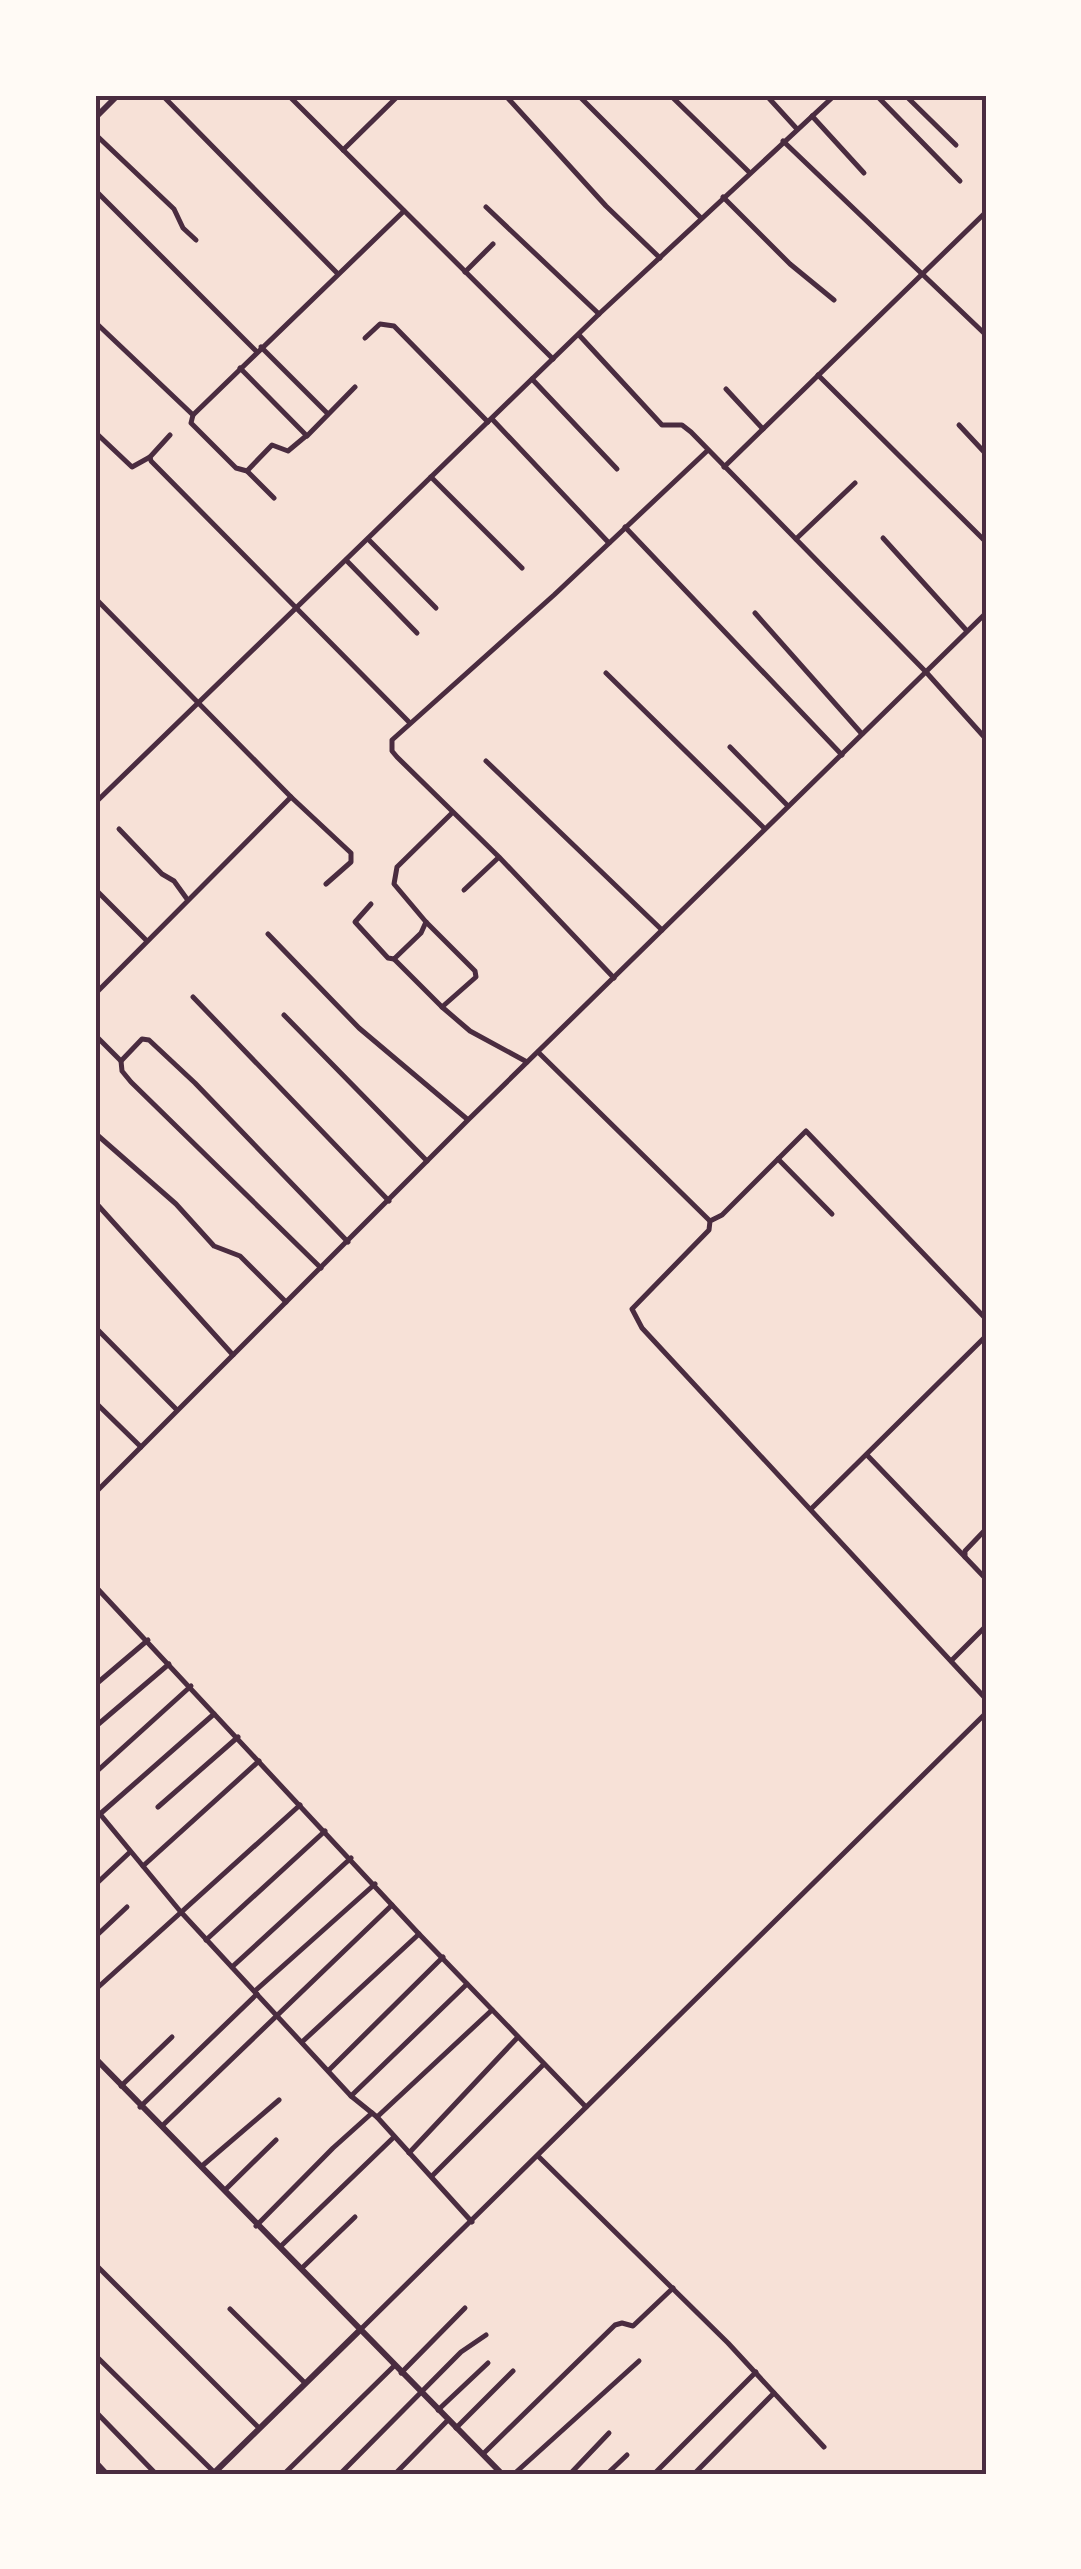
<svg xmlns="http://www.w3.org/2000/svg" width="1081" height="2569" font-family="'Source Sans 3',sans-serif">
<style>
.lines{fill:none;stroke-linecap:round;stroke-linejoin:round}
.minor{stroke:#4a2c40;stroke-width:5}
.tertiary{stroke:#4a2c40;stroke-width:6}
.neatline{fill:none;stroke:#4a2c40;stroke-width:4}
</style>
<rect width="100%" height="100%" fill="#f7e1d7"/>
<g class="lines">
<g class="minor">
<polyline points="162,95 337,273"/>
<polyline points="288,95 553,359"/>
<polyline points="505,95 606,206 660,258"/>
<polyline points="670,95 749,172"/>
<polyline points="766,95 797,129"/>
<polyline points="876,95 960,181"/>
<polyline points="905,95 956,145"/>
<polyline points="581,98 701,218"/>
<polyline points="812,116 864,173"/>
<polyline points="95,134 174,209 183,228 196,240"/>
<polyline points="783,141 986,335"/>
<polyline points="343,150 399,95"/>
<polyline points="95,190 256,351"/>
<polyline points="723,197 790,264 834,300"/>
<polyline points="486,207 599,314"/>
<polyline points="465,272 493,244"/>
<polyline points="95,322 193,415 191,423 236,468 247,471 274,498"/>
<polyline points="579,335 662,425 682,425 691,432 926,672 986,739"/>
<polyline points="365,338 380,324 394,326 488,422"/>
<polyline points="261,347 328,414"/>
<polyline points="240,368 307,436 355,387"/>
<polyline points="818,375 986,542"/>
<polyline points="532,379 617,469"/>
<polyline points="726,389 763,429"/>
<polyline points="193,415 404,211"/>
<polyline points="492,419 609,543"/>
<polyline points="959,425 986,454"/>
<polyline points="95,432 132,467 150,457"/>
<polyline points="170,435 150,457 151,461 410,723"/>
<polyline points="724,467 986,212"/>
<polyline points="247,471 272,445 288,451 306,436"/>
<polyline points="431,477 522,568"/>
<polyline points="625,527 842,755"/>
<polyline points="883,538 967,631"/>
<polyline points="368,539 436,608"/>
<polyline points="796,539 855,483"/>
<polyline points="346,560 417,633"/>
<polyline points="95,598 291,797 351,853 351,862 326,884"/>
<polyline points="755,613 862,734"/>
<polyline points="606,673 764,828"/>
<polyline points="730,747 788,806"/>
<polyline points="486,761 662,930"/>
<polyline points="95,803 599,314 835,95"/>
<polyline points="119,829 162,874 174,881 187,899"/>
<polyline points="95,889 146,940"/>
<polyline points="464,890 498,858"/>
<polyline points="371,904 355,922 388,958 394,959 421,933 426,922"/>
<polyline points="268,934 359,1028 467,1119"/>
<polyline points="394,959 442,1007 476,977 475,971 426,922 394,884 397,867 451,814"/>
<polyline points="614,978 499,857 397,757 392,751 392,740 554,595 707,451"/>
<polyline points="95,994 291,797"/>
<polyline points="193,997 389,1201"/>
<polyline points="442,1007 470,1031 527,1062"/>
<polyline points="284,1015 427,1161"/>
<polyline points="95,1035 121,1061 142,1039 149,1040 195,1083 348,1242"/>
<polyline points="538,1052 710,1221"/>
<polyline points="121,1061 122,1071 131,1082 321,1268"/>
<polyline points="95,1133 176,1204 214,1246 240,1256 286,1302"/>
<polyline points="778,1159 832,1214"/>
<polyline points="95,1202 233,1355"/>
<polyline points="986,1319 806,1131 722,1215 710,1221 709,1230 632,1309 642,1328 986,1699"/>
<polyline points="95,1327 177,1410"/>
<polyline points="95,1402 141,1447"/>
<polyline points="867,1455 965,1557"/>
<polyline points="95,1493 468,1120 986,613"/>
<polyline points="811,1509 986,1336"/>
<polyline points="986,1529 965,1551 965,1557 986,1579"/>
<polyline points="95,1586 419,1934 586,2107"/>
<polyline points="951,1661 986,1626"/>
<polyline points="95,1685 148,1640"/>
<polyline points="95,1727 169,1664"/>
<polyline points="95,1773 191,1686"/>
<polyline points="158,1807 238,1737"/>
<polyline points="95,1808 180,1911 351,2096 377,2117 472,2222"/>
<polyline points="100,1814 214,1714"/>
<polyline points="143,1866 259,1761"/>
<polyline points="95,1885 129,1853"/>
<polyline points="95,1937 127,1907"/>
<polyline points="206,1940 325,1831"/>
<polyline points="232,1967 351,1858"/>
<polyline points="95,1990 300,1805"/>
<polyline points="255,1991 375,1884"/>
<polyline points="302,2042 419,1934"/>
<polyline points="329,2070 443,1957"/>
<polyline points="121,2086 172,2037"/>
<polyline points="351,2096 467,1984"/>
<polyline points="140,2107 257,1994"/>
<polyline points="377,2117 492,2010"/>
<polyline points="162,2126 392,1905"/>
<polyline points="409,2153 518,2037"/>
<polyline points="538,2156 728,2343 824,2447"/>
<polyline points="202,2166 279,2100"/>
<polyline points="432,2176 543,2065"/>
<polyline points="225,2190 276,2140"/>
<polyline points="256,2226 333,2148 372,2113"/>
<polyline points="281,2246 394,2137"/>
<polyline points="95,2264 259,2428"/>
<polyline points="302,2268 355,2217"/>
<polyline points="230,2309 305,2383"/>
<polyline points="361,2329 986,1713"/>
<polyline points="95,2355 214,2472"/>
<polyline points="401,2373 465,2308"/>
<polyline points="438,2410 488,2363"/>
<polyline points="95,2411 156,2474"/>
<polyline points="456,2428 513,2371"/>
<polyline points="483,2454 615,2325 622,2323 633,2326 673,2288"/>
<polyline points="95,2461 107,2474"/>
<polyline points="284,2474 394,2366"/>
<polyline points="340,2474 461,2352 486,2335"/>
<polyline points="395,2474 448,2420"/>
<polyline points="514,2474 639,2361"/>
<polyline points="570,2474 609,2433"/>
<polyline points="607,2474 627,2455"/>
<polyline points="654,2474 756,2372"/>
<polyline points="694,2474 774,2393"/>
</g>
<g class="tertiary">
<polyline points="95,118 118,95"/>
<polyline points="95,2058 502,2474"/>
<polyline points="213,2474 359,2331"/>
</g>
</g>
<rect width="1081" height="2569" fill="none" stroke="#fffaf5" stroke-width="195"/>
<rect x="98" y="98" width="886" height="2374" class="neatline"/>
</svg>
